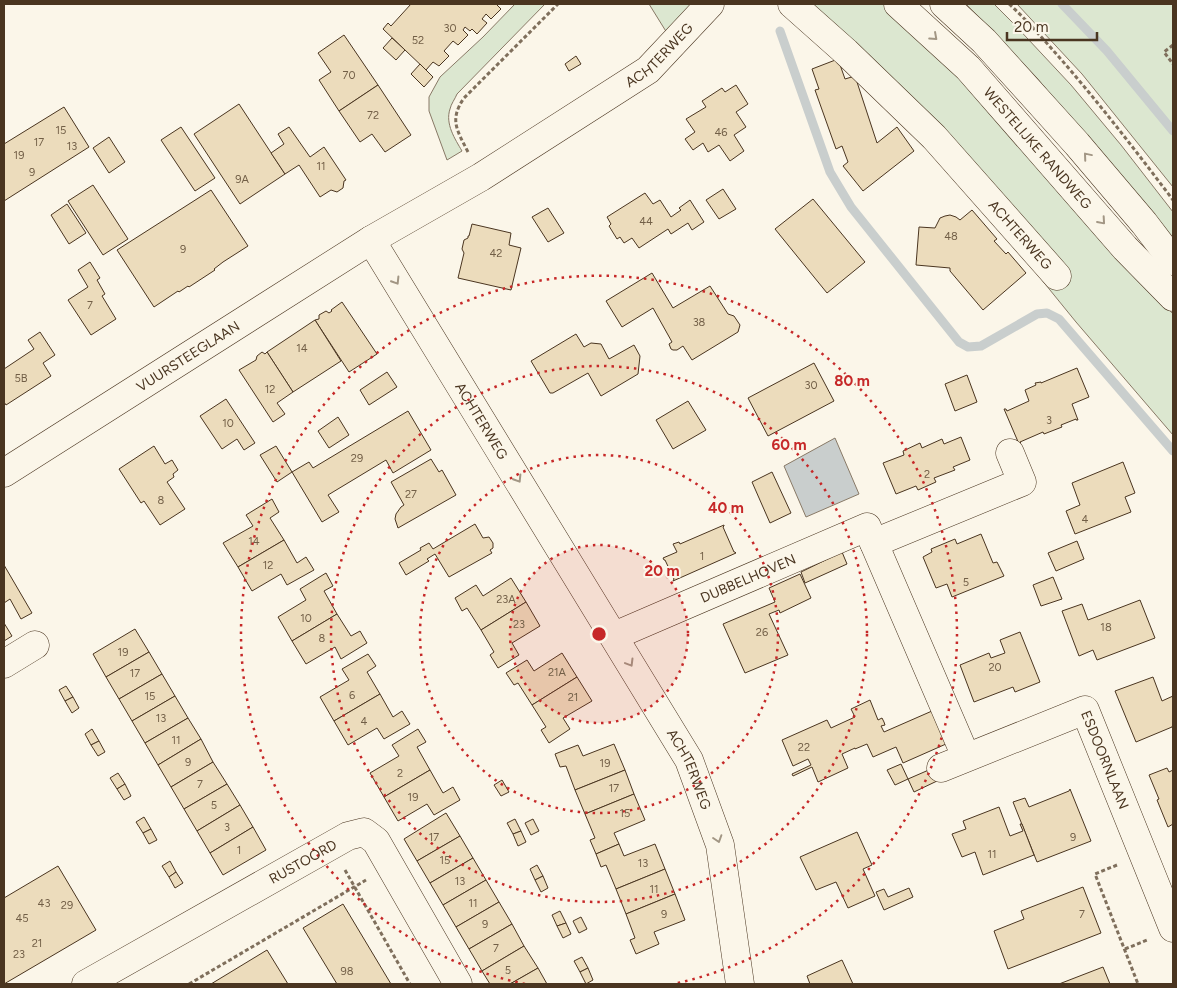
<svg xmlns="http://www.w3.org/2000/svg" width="1177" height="988" font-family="Figtree,sans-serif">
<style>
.green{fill:#dce7d0;stroke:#887966}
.water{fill:#c9cecd;stroke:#887966}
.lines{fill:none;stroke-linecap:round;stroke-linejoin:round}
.stream{stroke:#c9cecd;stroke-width:9}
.building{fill:#ecdcbc;stroke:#4a3520}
.minor-casing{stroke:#4a3520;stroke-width:29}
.major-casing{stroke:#4a3520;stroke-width:29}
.path{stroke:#7f6f5c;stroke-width:3;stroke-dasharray:4 2.5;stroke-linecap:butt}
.minor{stroke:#fbf6e9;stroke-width:28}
.major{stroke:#fbf6e9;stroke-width:28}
.oneway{stroke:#a29684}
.ring{fill:none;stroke:#c62828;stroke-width:2.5;stroke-dasharray:2.5 5}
.labels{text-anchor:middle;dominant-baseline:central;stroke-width:4;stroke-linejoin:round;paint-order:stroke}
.number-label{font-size:11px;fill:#725f47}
.street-label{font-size:14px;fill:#4a3520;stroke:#fbf6e9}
.centre{fill:#c62828;stroke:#fbf6e9;stroke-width:2.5}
.ring-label{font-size:15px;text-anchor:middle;font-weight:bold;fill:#c62828;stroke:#fbf6e9;stroke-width:4;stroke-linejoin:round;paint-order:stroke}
</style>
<rect width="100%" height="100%" fill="#fbf6e9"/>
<g class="green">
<path d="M515 4H545L457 94C455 99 451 104 450 109 445 124 455 139 462 151L447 160 429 111V97L440 77 483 37Z"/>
<polygon points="649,4 693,4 667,33"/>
<polygon points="792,4 890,4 1012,130 1173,314 1173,435 1076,322 1002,231 891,102"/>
<polygon points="966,4 994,4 1013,23 1071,85 1121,145 1173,212 1173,246 1108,164 1037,78"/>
<polygon points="1017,4 1173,4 1173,187 1082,74"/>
</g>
<polygon class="water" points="835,438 859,494 806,517 784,466"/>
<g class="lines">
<g class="stream">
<polyline points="1062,4 1107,51 1173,131"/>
<polyline points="780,31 830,172 851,207 959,342 968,347 981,346 1037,314 1047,313 1059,319 1173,451"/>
</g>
</g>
<g class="building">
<polygon points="411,4 496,4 501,9 491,19 486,14 482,19 487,23 477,34 472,29 470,31 465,27 463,30 468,35 458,45 453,41 444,51 449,56 439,66 433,62 426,70 383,29 388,23 391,26"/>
<polygon points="344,35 378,85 339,111 319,80 331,72 318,53"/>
<polygon points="392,38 405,50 396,60 383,48"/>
<polygon points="576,56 581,64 569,71 565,64"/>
<polygon points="838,59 845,79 855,76 877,143 897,127 914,151 863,191 843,166 848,162 842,146 836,149 815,90 819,89 812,69"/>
<polygon points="420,64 433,77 424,87 411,74"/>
<polygon points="378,85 411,135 385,152 372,134 360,142 339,111"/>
<polygon points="736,85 748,104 736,112 746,127 734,135 744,151 730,161 719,145 708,152 703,143 693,150 685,139 695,132 686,119 706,107 702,101 722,88 725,92"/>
<polygon points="239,104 285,174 240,204 194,134"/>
<polygon points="64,107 89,147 4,201 4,144"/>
<polygon points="181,127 215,178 195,191 161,140"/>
<polygon points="289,127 310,157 324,147 346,180 344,181 343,188 337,192 331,190 320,197 299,165 285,174 271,153 284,144 278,134"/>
<polygon points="109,137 125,162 109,173 93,148"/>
<polygon points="93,185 128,239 103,255 68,201"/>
<polygon points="723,189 736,209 719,219 706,200"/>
<polygon points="211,190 248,246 223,262 214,269 215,270 189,287 188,286 179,292 178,291 154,307 117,250"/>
<polygon points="645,193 653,204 660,200 671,217 681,210 679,208 690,200 704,222 692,230 688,223 671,234 668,229 639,248 632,238 624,243 620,237 617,239 609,226 611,224 607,217"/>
<polygon points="813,199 865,262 827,293 775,229"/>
<polygon points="67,204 86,233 69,244 51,215"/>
<polygon points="548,208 564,233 548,242 532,217"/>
<polygon points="972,210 997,239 994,241 1006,254 1008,252 1026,273 983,310 950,271 950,268 916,265 919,227 935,228 940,218 945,216 950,215 956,217 960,220"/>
<polygon points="472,224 511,233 509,245 521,248 511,290 458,278 464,253 462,249 464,240 468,238 468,236 469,236"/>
<polygon points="90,262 100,278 97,280 105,294 102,296 116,319 91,335 68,300 88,287 78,270"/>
<polygon points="652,273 673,308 710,286 728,314 734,316 740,325 738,332 692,360 683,346 677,350 673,350 671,349 669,344 672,342 653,308 622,327 606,301"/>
<polygon points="342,302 377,354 349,372 315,320 319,319 319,315 326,311 329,313 332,311 331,310"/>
<polygon points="315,320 341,361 293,392 267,352"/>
<polygon points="40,332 55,355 43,363 51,376 6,405 4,402 4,369 34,349 28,340"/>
<polygon points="576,334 584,347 591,343 601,344 609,359 634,345 640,356 638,374 601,396 588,373 553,393 550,393 531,361"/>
<polygon points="262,352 265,354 267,352 293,392 277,403 285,414 273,422 239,370 256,360 257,356"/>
<polygon points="814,363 834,401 768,436 748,398"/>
<polygon points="1077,368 1089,397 1072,404 1078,420 1076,420 1076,419 1061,425 1062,427 1044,434 1043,432 1020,442 1021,443 1019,444 1004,409 1006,409 1007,411 1029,401 1025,390 1036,385 1035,383 1041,382 1041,383"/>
<polygon points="387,372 397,387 369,405 360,390"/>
<polygon points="967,375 977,402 955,411 945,384"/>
<polygon points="226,399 255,443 244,450 237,439 222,449 200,416"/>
<polygon points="688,401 706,430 673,449 656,420"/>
<polygon points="408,411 431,450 393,473 386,460 328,495 339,512 322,522 292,472 309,462 313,468"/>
<polygon points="338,417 349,435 329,448 318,431"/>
<polygon points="961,437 970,460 953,467 955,470 934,478 936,482 918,490 916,486 896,494 883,463 904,455 903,451 920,443 922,448 942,439 944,444"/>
<polygon points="154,446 165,464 172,460 178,470 173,474 174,477 167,482 185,509 160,525 144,501 141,503 119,469"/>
<polygon points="276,446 292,472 277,482 260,455"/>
<polygon points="431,459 439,472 442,470 456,495 398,528 395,519 396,514 401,507 404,505 391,482"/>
<polygon points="1123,462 1135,493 1125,497 1131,512 1075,534 1066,511 1080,505 1072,483"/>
<polygon points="772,472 791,513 770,523 752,482"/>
<polygon points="272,499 279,512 270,518 284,540 238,567 223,543 253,526 246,515"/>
<polygon points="475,524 483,538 489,537 493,543 493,548 490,550 492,553 449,577 435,554 427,559 429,561 406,575 399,563 421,550 420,548 429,543 433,549"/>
<polygon points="724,525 724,526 723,527 734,552 735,552 736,553 673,581 674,579 665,560 664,560 663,558 677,552 673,544 679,542 680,544"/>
<polygon points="981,534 993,563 997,562 1004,576 952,597 947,584 936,588 923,557 932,552 931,549 955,539 957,544"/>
<polygon points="284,540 297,563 306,557 314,570 287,585 281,574 252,591 238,567"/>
<polygon points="1077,541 1084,559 1056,571 1048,553"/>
<polygon points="842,552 847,564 805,583 801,572"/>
<polygon points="4,565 32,613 21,619 10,599 4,603"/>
<polygon points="326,573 333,586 324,591 337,614 292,641 278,617 306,600 300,589"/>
<polygon points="800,574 811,598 780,613 779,610 769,614 788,655 745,673 723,624 775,602 769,588"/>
<polygon points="1053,577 1062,599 1041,606 1033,585"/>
<polygon points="511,578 526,602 481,630 467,608 462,611 455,598 476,585 483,596"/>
<polygon points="1140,600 1155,638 1097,660 1093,650 1079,656 1062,611 1082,604 1088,620"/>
<polygon points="526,602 540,626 512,643 519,655 498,668 490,655 494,652 481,630"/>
<polygon points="337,614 351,636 360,631 367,643 341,659 335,647 306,664 292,641"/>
<polygon points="4,623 12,636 4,641"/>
<polygon points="135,629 149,652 106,677 93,654"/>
<polygon points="1020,632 1040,682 1015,692 1013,687 974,702 960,665 989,653 991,658 1005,653 1000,640"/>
<polygon points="149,652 162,674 119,699 106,677"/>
<polygon points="562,653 577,677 532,705 518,683 514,685 506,673 527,660 534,671"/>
<polygon points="368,654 376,666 367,672 380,694 334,721 320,697 349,680 342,669"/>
<polygon points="162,674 175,696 132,721 119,699"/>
<polygon points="577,677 592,701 563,718 570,729 549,743 541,730 546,727 532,705"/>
<polygon points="1153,677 1162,701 1173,696 1173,725 1172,727 1136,742 1115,691"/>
<polygon points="66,686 73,697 65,701 59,690"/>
<polygon points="380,694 393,717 402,711 410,724 384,739 377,728 348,745 334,721"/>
<polygon points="175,696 188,718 145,743 132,721"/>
<polygon points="73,697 79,708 72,713 65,701"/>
<polygon points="870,700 878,720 882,718 884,722 885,725 881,726 884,732 932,711 946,744 903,763 896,747 873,757 867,744 855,749 855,748 842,754 848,768 818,782 812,767 793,776 792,774 811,765 808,759 793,766 782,740 827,720 831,728 855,717 851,709"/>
<polygon points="188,718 201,739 158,765 145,743"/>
<polygon points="92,729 99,741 91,745 85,734"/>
<polygon points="418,729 426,742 417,747 430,770 384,797 370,773 399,756 392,745"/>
<polygon points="201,739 213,762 171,787 158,765"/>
<polygon points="99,741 105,752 98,756 91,745"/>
<polygon points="614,744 625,770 575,790 566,766 560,767 555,754 578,745 583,756"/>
<polygon points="213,762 227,784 184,809 171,787"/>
<polygon points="901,764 908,779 895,785 887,770"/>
<polygon points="1167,768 1169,772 1173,770 1173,824 1168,827 1157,800 1159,799 1149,775"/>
<polygon points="931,769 937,781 914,792 908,779"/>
<polygon points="430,770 443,793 453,787 460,800 434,815 427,804 398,821 384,797"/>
<polygon points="625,770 634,794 585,814 575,790"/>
<polygon points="118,773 125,784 117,789 110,778"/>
<polygon points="502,780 509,792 501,796 494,785"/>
<polygon points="125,784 131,796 124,800 117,789"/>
<polygon points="227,784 240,805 197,831 184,809"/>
<polygon points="1070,789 1091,841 1037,862 1013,802 1025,798 1029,807 1069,791"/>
<polygon points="634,794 645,820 614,833 619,844 596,854 590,840 595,838 585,814"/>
<polygon points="240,805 253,827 210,853 197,831"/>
<polygon points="999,807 1010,836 1023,831 1020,824 1022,824 1034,855 983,875 975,852 962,857 952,834 966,829 963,821"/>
<polygon points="446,813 460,836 417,861 404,839"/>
<polygon points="144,817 151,829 143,833 136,822"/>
<polygon points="515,819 521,831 513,834 507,823"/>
<polygon points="533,819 539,831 531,835 525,823"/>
<polygon points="253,827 266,850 223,875 210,853"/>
<polygon points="151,829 157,840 149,844 143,833"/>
<polygon points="521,831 526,842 518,846 513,834"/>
<polygon points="857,832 872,865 863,869 875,896 848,908 836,882 816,890 800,857"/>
<polygon points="460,836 473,858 430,883 417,861"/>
<polygon points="619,844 624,856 655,844 665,869 616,889 606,865 601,867 596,854"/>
<polygon points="473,858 486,880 443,905 430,883"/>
<polygon points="170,861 176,872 169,877 162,866"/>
<polygon points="537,865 543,876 535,880 530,869"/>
<polygon points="58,866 96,930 4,984 4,898"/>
<polygon points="665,869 675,894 626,914 616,889"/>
<polygon points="176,872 183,883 175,888 169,877"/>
<polygon points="543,876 548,888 541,892 535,880"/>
<polygon points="486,880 499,902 456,927 443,905"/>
<polygon points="1083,887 1101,933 1008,969 994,931 1024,919 1021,911"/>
<polygon points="909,888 913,897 884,910 876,892 884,889 888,897"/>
<polygon points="675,894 685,920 654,932 659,944 636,954 630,940 635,938 626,914"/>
<polygon points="499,902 512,924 469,949 456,927"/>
<polygon points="343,904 391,984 337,984 303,928"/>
<polygon points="560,911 566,923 557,926 552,915"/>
<polygon points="581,917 587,929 579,933 573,921"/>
<polygon points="566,923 571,934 563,938 557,926"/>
<polygon points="512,924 524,946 482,971 469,949"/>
<polygon points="524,946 538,968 510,984 490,984 482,971"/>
<polygon points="267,950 288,984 211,984"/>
<polygon points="582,957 588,968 580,972 574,961"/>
<polygon points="842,960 853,984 810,984 807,976"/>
<polygon points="1103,967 1110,984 1059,984"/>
<polygon points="538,968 547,984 510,984"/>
<polygon points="588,968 593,980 586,984 580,972"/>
</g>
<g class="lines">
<defs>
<g id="minor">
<path id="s1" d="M792 4 846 52 934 137 1057 276"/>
<path id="s2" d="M371 240 689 760 720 845 740 984"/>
<path id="s3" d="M4 473 371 240 481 177 648 70 710 4"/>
<polyline points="874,543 1022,482 1010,453"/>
<path id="s4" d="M614 636 867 527 966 757"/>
<polyline points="4,664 35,645"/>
<path id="s5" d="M941 768 1085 710 1173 928"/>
<path id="s6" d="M86 984 348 836 364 832 376 841 458 984"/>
</g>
<g id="major">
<path id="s7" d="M898 4 968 68 1125 248 1173 297"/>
<polyline points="944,4 984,41 1077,144 1144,223 1173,261"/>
</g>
</defs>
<use href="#minor" class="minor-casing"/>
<use href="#major" class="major-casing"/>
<g class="path">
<path d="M1009 4C1027 20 1043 39 1059 57 1099 103 1136 151 1173 200"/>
<polyline points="1173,45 1164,52 1173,64"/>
<path d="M468 152C457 130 449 120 464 98L558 4"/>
<polyline points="1117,865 1095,874 1138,984"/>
<polyline points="345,870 410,984"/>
<polyline points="1125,949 1147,940"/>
<polyline points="189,984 366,880"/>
</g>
<use href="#minor" class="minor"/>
<use href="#major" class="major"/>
</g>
<defs><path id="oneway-chevron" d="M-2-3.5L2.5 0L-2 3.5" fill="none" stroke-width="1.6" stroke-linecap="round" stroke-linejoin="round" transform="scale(1.25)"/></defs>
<g class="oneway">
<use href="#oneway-chevron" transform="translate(934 37) rotate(42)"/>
<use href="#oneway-chevron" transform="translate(1087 156) rotate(-130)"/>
<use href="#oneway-chevron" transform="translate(1102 221) rotate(49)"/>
<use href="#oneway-chevron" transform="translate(396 281) rotate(58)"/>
<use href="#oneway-chevron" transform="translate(518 479) rotate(58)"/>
<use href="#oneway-chevron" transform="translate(630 663) rotate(59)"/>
<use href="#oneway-chevron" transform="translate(718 839) rotate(72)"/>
</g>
<circle cx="599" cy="634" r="89" fill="#c62828" fill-opacity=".12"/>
<g class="ring">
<circle cx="599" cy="634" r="89"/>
<circle cx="599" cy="634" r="179"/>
<circle cx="599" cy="634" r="268"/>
<path d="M525 984A358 358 0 1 1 673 984"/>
</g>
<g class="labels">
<g class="number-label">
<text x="450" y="28">30</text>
<text x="418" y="40">52</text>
<text x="349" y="75">70</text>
<text x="373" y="115">72</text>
<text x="61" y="130">15</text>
<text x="721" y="132">46</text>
<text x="39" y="142">17</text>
<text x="72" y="146">13</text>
<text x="19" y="155">19</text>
<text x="321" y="166">11</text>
<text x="32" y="172">9</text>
<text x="242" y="179">9A</text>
<text x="646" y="221">44</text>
<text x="951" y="236">48</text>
<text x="183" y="249">9</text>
<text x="496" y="253">42</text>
<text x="90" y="305">7</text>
<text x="699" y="322">38</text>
<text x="302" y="348">14</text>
<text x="21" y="378">5B</text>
<text x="811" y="385">30</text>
<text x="270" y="389">12</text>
<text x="1049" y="420">3</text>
<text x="228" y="423">10</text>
<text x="357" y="458">29</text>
<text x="927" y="474">2</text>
<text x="411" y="494">27</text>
<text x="161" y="500">8</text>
<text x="1085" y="519">4</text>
<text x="254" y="541">14</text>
<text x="702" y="556">1</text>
<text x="268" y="565">12</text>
<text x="966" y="582">5</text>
<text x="506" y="599">23A</text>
<text x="306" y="618">10</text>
<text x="519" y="624">23</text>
<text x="1106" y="627">18</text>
<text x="762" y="632">26</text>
<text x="322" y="638">8</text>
<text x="123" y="652">19</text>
<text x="995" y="667">20</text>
<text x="557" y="672">21A</text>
<text x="135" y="673">17</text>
<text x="352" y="695">6</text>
<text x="150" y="696">15</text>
<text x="573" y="697">21</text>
<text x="161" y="718">13</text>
<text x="364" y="721">4</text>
<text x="176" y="740">11</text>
<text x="804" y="747">22</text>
<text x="188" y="762">9</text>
<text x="605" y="763">19</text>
<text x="400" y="773">2</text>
<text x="200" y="784">7</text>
<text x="614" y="788">17</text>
<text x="413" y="797">19</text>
<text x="214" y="805">5</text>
<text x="625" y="813">15</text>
<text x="227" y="827">3</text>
<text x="434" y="837">17</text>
<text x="1073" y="837">9</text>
<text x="239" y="850">1</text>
<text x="992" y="854">11</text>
<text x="445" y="860">15</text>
<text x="643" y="863">13</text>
<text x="460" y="881">13</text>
<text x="654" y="889">11</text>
<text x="44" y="903">43</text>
<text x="473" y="903">11</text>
<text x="67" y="905">29</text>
<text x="664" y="914">9</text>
<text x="1082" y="914">7</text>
<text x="22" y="918">45</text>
<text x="485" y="924">9</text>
<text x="37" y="943">21</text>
<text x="496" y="948">7</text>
<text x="19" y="954">23</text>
<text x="508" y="970">5</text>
<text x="347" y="971">98</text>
</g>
<g class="street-label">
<text stroke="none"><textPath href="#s3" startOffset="778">ACHTERWEG</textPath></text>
<text stroke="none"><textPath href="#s7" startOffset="201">WESTELIJKE RANDWEG</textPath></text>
<text stroke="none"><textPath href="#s1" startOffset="325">ACHTERWEG</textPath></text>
<text stroke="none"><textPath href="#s3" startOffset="218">VUURSTEEGLAAN</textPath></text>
<text stroke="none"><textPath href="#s2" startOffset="212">ACHTERWEG</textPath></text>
<text stroke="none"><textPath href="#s4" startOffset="146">DUBBELHOVEN</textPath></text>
<text stroke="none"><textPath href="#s5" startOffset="209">ESDOORNLAAN</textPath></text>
<text stroke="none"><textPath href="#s2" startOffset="618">ACHTERWEG</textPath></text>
<text stroke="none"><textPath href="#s6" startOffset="249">RUSTOORD</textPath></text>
</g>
</g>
<circle cx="599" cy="634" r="8" class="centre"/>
<g class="ring-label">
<text x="852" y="386">80 m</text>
<text x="789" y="450">60 m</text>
<text x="726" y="513">40 m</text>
<text x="662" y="576">20 m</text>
</g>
<rect width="1177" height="988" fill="none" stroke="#4a3520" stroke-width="10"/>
<path d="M1007 32v8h90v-8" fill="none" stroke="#4a3520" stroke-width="2.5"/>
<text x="1014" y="32" font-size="15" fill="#4a3520" stroke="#fbf6e9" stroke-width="4" paint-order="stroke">20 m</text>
</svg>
